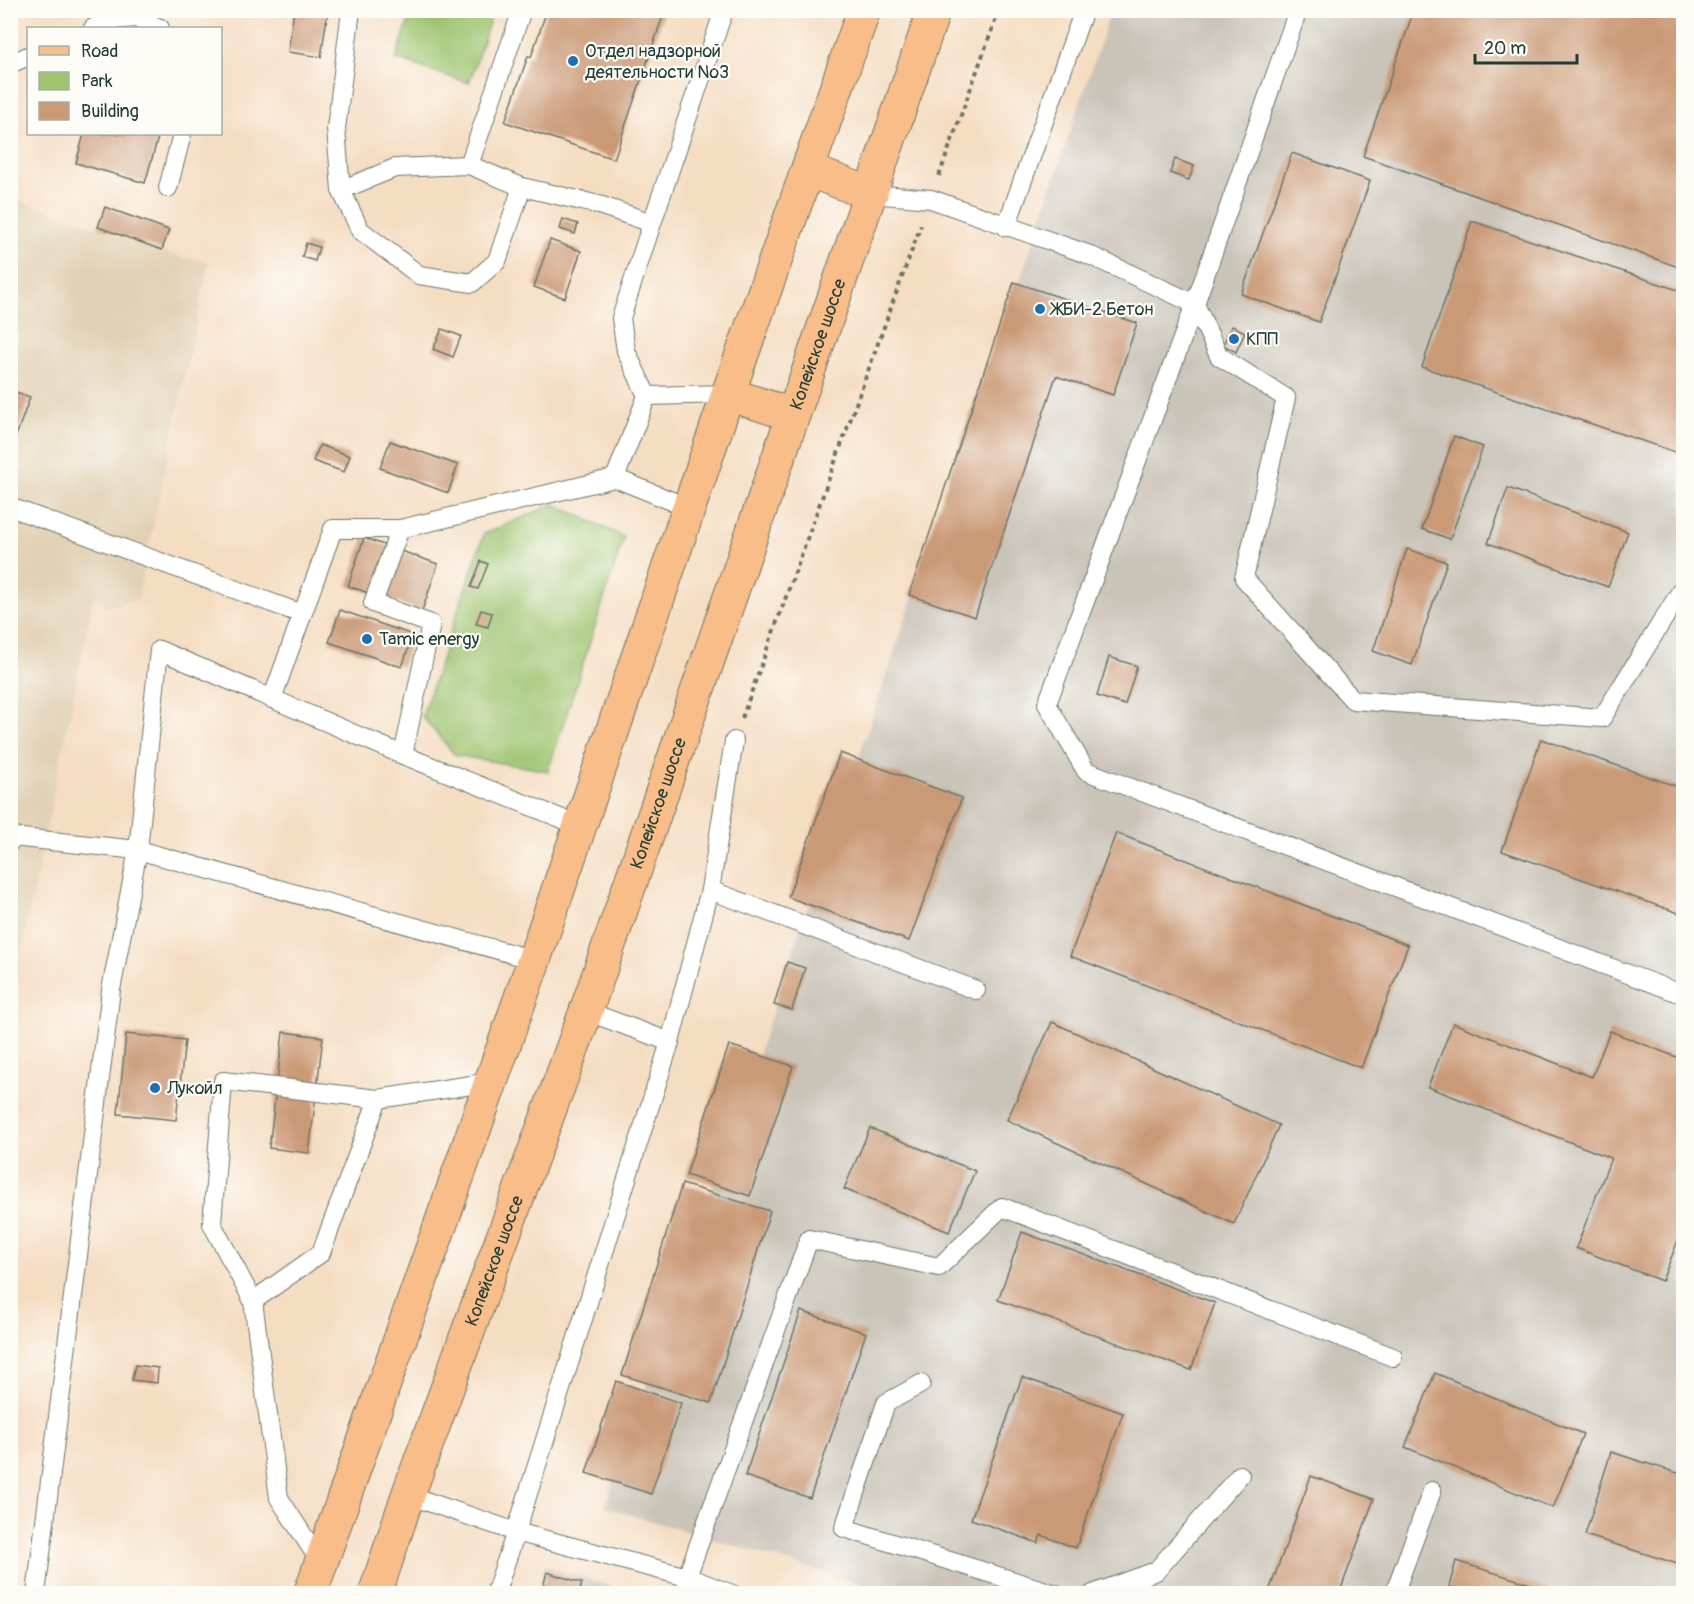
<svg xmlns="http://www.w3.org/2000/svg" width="1694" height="1604" font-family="Pangolin,sans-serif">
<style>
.built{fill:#e2d2b5}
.industrial{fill:#cac3b8}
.green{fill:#9ec46f;stroke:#5e8052;stroke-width:1.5}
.building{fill:#ca9976}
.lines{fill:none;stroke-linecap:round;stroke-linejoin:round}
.service-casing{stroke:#6a7566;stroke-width:20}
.primary-casing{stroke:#6a7566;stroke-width:35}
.path{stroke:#6a7566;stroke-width:4;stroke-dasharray:4.5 4.5;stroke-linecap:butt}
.service{stroke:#fff;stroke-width:18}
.primary{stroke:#f8bd89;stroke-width:33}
.poi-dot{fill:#1f6fb2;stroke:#fdfcf7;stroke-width:2}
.labels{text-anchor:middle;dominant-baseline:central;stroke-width:4.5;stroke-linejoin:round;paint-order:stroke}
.poi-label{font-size:18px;fill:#1f3d34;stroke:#fdfcf7;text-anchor:start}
.street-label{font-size:18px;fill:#1f3d34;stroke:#fdfcf7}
</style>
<rect width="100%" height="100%" fill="#fdfcf7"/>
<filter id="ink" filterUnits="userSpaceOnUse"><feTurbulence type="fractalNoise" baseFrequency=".0167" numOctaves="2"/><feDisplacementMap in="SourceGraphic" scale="12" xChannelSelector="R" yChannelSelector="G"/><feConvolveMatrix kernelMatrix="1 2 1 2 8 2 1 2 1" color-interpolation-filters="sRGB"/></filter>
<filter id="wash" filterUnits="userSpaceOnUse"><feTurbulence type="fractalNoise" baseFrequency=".008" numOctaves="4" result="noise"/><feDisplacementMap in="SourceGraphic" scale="24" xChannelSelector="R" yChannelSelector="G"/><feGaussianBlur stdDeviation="1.35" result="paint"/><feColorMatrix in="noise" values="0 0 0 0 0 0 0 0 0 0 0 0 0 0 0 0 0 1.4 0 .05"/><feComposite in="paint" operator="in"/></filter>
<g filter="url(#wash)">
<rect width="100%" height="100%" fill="#f5ddc2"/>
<polygon class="built" points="11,197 182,258 209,261 138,599 108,606 94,595 11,1002"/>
<g class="industrial">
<polygon points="1111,11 1683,11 1683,1593 892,1593 605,1507"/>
<polygon points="545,1566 632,1593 536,1594"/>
</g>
<g class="green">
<polygon points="412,11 493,11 469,83 396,59"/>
<polygon points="554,504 624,537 548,771 455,755 422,716 484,534"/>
</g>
<g id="blocks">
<g class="building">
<polygon points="294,10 328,10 321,57 288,52"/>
<polygon points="547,10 665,10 614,159 505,122 528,56 531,57"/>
<polygon points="1414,10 1684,10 1684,269 1363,156"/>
<polygon points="84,134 159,134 145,183 76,163"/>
<polygon points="1292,153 1370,181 1319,322 1241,294"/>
<polygon points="1175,159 1194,166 1189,180 1170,173"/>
<polygon points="105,207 169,230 162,250 98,227"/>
<polygon points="563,219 578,224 575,234 560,229"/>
<polygon points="1472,221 1684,292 1684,455 1422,367"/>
<polygon points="550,240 581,251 565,298 534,287"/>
<polygon points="306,243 319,247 315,261 302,257"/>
<polygon points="1014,282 1137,323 1113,395 1056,376 975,617 909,595"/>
<polygon points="1232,326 1245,332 1236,352 1223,345"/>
<polygon points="442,329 461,336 453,357 433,349"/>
<polygon points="10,390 30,397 11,450 10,450"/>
<polygon points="1454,436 1483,447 1450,539 1422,529"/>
<polygon points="390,441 458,465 448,493 380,468"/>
<polygon points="320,445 350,456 344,472 313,461"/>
<polygon points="1508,488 1628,532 1608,587 1488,543"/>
<polygon points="364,538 438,564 422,611 348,586"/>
<polygon points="1407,549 1447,562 1412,665 1373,651"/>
<polygon points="481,561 488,564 478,589 471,587"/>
<polygon points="340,610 413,635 402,667 329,642"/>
<polygon points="481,610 492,613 488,627 476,624"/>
<polygon points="1109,657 1137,666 1125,705 1097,696"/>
<polygon points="1541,739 1684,789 1684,915 1502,851"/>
<polygon points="840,753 962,798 909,941 788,897"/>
<polygon points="1116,833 1408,945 1361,1068 1070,956"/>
<polygon points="787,962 805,968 792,1010 774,1005"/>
<polygon points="1052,1022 1279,1125 1234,1224 1007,1120"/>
<polygon points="1453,1023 1592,1077 1610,1031 1684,1060 1684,1225 1662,1281 1576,1248 1611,1158 1428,1087"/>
<polygon points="283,1032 323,1037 309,1153 269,1148"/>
<polygon points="126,1034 185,1040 176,1120 118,1114"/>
<polygon points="729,1045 793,1066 750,1196 686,1175"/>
<polygon points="870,1128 975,1171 949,1232 844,1189"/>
<polygon points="682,1184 770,1211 711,1403 622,1375"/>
<polygon points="1022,1232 1215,1303 1191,1370 998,1300"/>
<polygon points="801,1311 866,1333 810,1498 745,1476"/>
<polygon points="135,1365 158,1368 157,1383 132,1380"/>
<polygon points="1435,1373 1583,1434 1553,1508 1405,1447"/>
<polygon points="1022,1377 1123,1413 1076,1548 1041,1535 1038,1543 971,1519"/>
<polygon points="616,1381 681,1403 651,1494 586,1473"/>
<polygon points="1611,1452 1684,1475 1684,1566 1585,1535"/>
<polygon points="1311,1476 1374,1499 1339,1594 1268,1594"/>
<polygon points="1456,1561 1560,1593 1559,1594 1447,1594"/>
<polygon points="547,1572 582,1583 579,1594 541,1594"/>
</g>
</g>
</g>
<g filter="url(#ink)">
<use href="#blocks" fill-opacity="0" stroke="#6a7566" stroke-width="1.5"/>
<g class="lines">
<defs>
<g id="service">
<polyline points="351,10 336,129 341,190 360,230 419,275 472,283 497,261 522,187"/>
<polyline points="1298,10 1195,304 1047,704 1086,771 1684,995"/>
<polyline points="93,28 113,20 137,18 160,28"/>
<polyline points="10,64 28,56"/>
<polyline points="469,165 522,10"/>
<polyline points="168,188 182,134"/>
<polyline points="341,190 395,168 469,165 522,187 599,205 652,223 621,318 626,351 647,396 728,394"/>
<polyline points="871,194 931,199 1087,254 1195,304 1219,356 1286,398 1244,578 1353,700 1602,718 1684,586"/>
<polyline points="652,223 724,10"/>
<polyline points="1006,227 1084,10"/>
<polyline points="615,478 647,396"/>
<polyline points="10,507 302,614"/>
<polyline points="272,699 333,529 400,529"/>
<polyline points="580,826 403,755 431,624 373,603 400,529 615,478 689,508"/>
<polyline points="10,842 12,837 138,850 534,960"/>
<polyline points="710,890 976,990"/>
<polyline points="586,1011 670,1042"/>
<polyline points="253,1301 321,1253 378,1099"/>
<polyline points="921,1384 886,1403 844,1528 1056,1594"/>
<polyline points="408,1495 516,1532 687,1577 732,1594"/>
<polyline points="321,1563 279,1498 253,1301 212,1224 223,1081 378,1099 491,1082"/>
<polyline points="687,1577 809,1239 939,1267 1002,1207 1393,1357"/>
<polyline points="36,1594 111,990 138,850 159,650 403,755"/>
<polyline points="495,1594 516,1532 670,1042 710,890 734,741"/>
<polyline points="1093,1594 1156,1571 1240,1475"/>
<polyline points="1394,1594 1432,1491"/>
</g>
<g id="primary">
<polyline points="808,170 871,194"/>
<polyline points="728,394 793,415"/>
<polyline points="310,1594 534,960 728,394 864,10"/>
<path id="s1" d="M375 1594 408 1495 586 1011 934 10"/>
</g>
</defs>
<use href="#service" class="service-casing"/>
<use href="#primary" class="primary-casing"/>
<g class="path">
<polyline points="939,176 999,10"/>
<polyline points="742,718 921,225"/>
</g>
<use href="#service" class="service"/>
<use href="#primary" class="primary"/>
</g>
</g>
<g class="poi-dot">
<circle cx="573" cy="61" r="6"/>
<circle cx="1040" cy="309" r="6"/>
<circle cx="1234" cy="339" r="6"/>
<circle cx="367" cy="639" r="6"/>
<circle cx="155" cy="1088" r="6"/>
</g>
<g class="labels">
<g class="poi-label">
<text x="585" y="51">Отдел надзорной<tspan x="585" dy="21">деятельности №3</tspan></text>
<text x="1052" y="309">ЖБИ-2 Бетон</text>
<text x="1246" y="339">КПП</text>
<text x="379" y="639">Tamic energy</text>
<text x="167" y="1088">Лукойл</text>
</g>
<g class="street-label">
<text stroke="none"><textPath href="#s1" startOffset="1326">Копейское шоссе</textPath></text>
<text stroke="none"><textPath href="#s1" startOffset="840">Копейское шоссе</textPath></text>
<text stroke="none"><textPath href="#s1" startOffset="354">Копейское шоссе</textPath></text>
</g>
</g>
<rect width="1694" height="1604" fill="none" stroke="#fdfcf7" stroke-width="36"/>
<rect x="27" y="27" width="195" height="108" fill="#fdfcf7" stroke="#a4b0a9" stroke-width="1.5"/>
<rect x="39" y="46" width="30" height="9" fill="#f8bd89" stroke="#a4b0a9" stroke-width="1.5"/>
<text x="81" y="57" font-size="18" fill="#1f3d34">Road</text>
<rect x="39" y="72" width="30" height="18" fill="#9ec46f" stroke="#a4b0a9" stroke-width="1.5"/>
<text x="81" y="87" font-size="18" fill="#1f3d34">Park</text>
<rect x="39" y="102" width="30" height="18" fill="#ca9976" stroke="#a4b0a9" stroke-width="1.5"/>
<text x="81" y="117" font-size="18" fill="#1f3d34">Building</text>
<path d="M1475 54v9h102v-9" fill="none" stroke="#1f3d34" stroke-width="3"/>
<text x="1484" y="54" font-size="18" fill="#1f3d34" stroke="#fdfcf7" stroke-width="4.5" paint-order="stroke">20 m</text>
</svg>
